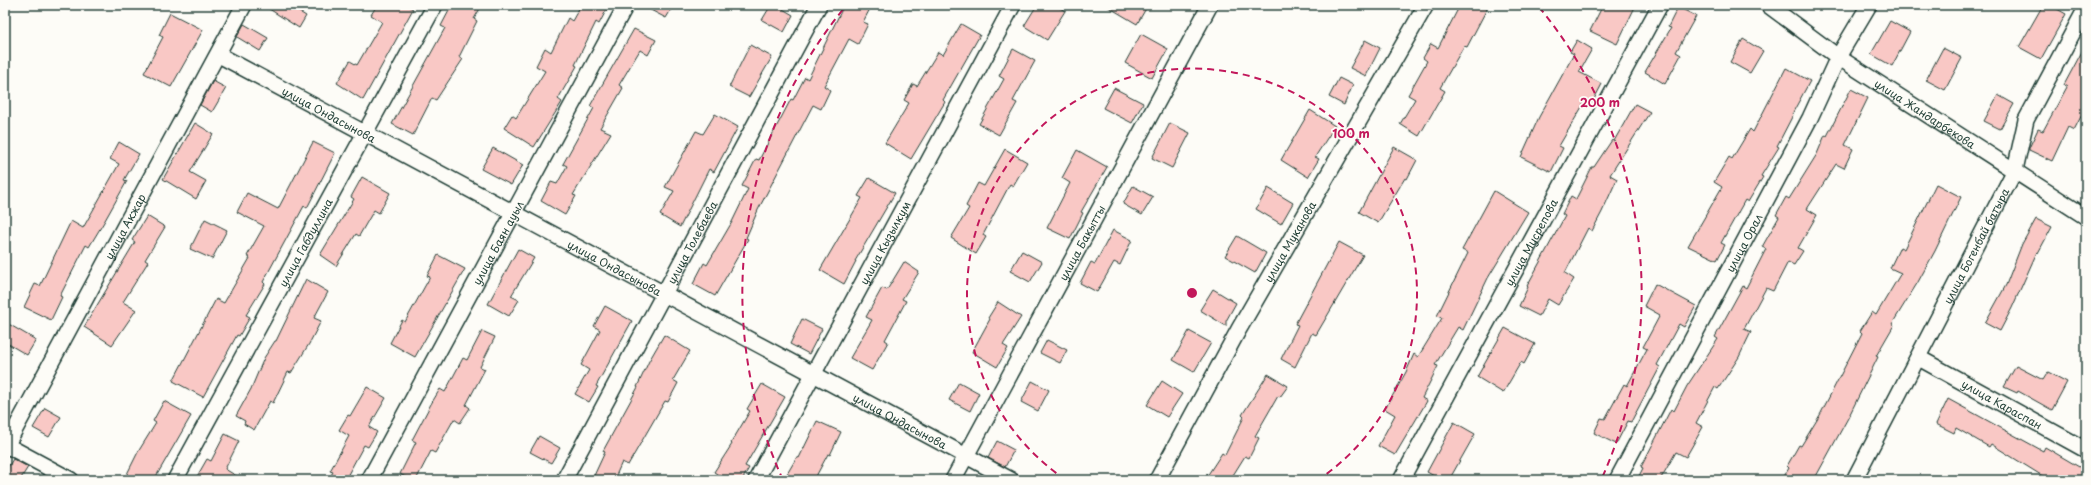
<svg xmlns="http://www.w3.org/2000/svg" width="2091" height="485" font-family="'Playpen Sans',sans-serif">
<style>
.building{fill:#f9c8c5;stroke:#1f3d34}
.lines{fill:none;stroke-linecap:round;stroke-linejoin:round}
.minor-casing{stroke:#1f3d34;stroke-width:18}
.minor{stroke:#fdfcf7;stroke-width:15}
.ring{fill:none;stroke:#c2185b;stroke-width:2;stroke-dasharray:7 5}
.labels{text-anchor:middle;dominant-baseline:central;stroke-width:3.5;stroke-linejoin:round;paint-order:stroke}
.street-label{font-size:11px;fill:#1f3d34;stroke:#fdfcf7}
.centre{fill:#c2185b;stroke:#fdfcf7;stroke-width:2}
.ring-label{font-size:12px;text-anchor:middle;font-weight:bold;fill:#c2185b;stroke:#fdfcf7;stroke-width:3.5;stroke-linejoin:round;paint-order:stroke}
</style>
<rect width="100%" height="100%" fill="#fdfcf7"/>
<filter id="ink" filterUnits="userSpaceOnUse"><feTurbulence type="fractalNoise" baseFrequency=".025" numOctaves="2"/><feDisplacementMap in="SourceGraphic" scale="8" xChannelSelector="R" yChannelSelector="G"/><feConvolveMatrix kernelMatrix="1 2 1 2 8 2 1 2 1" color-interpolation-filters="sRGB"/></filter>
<g filter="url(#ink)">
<g class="building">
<polygon points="263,5 288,5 306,16 299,28"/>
<polygon points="377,5 406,5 413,9 363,100 337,83 350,61 357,65 382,22 371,15"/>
<polygon points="452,5 482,5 474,19 477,21 459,57 463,59 436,100 432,98 413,135 392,124 445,28 441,26"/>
<polygon points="581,5 609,5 599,24 596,22 575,65 577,66 558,99 562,102 534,147 504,128 512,115 516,118 545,71 536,66 545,48 551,52 568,18 572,21"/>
<polygon points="641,5 674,5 666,18"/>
<polygon points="771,5 776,5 793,15 784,32 762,20"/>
<polygon points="844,5 872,5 863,22 868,24 858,44 849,39 824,86 830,90 821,109 813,105 758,210 746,238 748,239 715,296 693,284 704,263 707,265 732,222 748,189 742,186 756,159 759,160 791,99 793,100 805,77 808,79"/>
<polygon points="1037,5 1055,5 1065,11 1047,40 1024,26"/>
<polygon points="1105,5 1148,5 1137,24"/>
<polygon points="1460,5 1489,5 1467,47 1464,46 1440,88 1445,91 1419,136 1400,124 1415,99 1408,95 1427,61 1423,58 1431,44 1438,48"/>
<polygon points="1603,5 1636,5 1617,44 1590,31"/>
<polygon points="2043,5 2050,5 2066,14 2041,59 2019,47"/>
<polygon points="1678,7 1696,16 1676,52 1681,55 1665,84 1645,72 1671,28 1668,27"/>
<polygon points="170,13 203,30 171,87 144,73 163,37 159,35"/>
<polygon points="1890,21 1910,32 1892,66 1871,54"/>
<polygon points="244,24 268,38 260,51 237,37"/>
<polygon points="961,24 980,35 943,100 945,102 911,159 885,143 909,103 904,100 913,84 917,86 938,52 943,55"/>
<polygon points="634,29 656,40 648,55 640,50 619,85 623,88 600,128 611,133 573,195 576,196 565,215 541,201 551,182 557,184 567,166 563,164 594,108 590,106"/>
<polygon points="1141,34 1168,49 1152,78 1125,63"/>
<polygon points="1743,39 1763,51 1750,73 1730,62"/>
<polygon points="1365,40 1380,48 1366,76 1350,68"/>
<polygon points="1577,40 1592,49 1579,72 1602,84 1592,103 1586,100 1559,146 1563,148 1551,172 1521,157 1539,117 1574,54 1570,52"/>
<polygon points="2086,44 2086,107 2074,130 2068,127 2052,161 2029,150 2029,148 2038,129 2043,131 2067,87 2064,85"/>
<polygon points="750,45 772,57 749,97 729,87"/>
<polygon points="1943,48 1962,58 1945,90 1926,80"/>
<polygon points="1013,49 1035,61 1013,101 1017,103 999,135 979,124 1004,79 999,76"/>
<polygon points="1786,68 1810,81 1792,114 1793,115 1777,146 1779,147 1761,176 1763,177 1748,202 1745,200 1721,243 1725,245 1717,260 1688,246 1722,187 1714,182 1729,157 1732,159 1750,129 1753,132"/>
<polygon points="1339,78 1353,85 1344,105 1329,97"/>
<polygon points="213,81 226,88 212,112 200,105"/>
<polygon points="1114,88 1143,103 1132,123 1103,108"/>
<polygon points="1851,89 1868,98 1845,145 1853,149 1844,168 1836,164 1807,209 1817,215 1798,248 1803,251 1794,265 1788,262 1773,291 1766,288 1744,329 1751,332 1739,357 1718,389 1715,387 1696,423 1703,427 1686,457 1676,452 1660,480 1637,480 1643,468 1641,467 1671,409 1674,411 1687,386 1718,339 1715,337 1743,286 1746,288 1766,249 1762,247 1779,217 1776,215 1786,197 1789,199 1817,154 1825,135 1827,136"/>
<polygon points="1998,95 2014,104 2000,129 1984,121"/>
<polygon points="1635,104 1650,112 1610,175 1617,179 1602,212 1592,231 1588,228 1565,273 1574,279 1558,305 1548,299 1539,316 1519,306 1528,287 1527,286 1565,216 1562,214 1571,196 1576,199 1592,167 1594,167 1612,140 1614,141"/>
<polygon points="1310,110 1335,126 1315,157 1319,159 1308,177 1281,160"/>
<polygon points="715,114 738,127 714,172 709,169 680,227 660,215 674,191 665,187 696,131 703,134"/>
<polygon points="195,123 213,134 190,172 206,181 196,199 163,179"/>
<polygon points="1170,123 1190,133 1172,168 1152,158"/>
<polygon points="119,142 139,154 124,180 127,181 104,222 89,247 86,245 60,296 62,297 51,320 24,307 35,284 40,286 71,221 83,228 119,164 110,159"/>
<polygon points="313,142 335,153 307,208 304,206 263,282 265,284 246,315 250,317 239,336 237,335 203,397 173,381 216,299 224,303 250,258 247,256 264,226 237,212 247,193 278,209"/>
<polygon points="1394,147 1417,160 1407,179 1405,178 1378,223 1359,212"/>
<polygon points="493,148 523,165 511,185 481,169"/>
<polygon points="1005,149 1027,162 1013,186 1010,184 983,235 986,237 976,254 951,238 969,208 966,206 978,183 984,186"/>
<polygon points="1077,150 1107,167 1081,212 1083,213 1070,239 1047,228 1070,183 1062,178"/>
<polygon points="362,177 390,193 379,213 374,210 359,236 356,234 336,266 320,255 354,199 351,197"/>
<polygon points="869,178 895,193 855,261 856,261 844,284 820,270 862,198 858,196"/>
<polygon points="1936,184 1961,197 1935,251 1918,282 1892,324 1894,325 1876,356 1878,357 1848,418 1814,480 1782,480 1789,468 1787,466 1799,445 1801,446 1820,415 1862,333 1860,331 1872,312 1876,315 1901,273 1890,268 1900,247 1904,249"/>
<polygon points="1133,186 1153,197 1142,215 1123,204"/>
<polygon points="1268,188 1293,203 1281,224 1256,209"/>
<polygon points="1494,191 1528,212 1488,278 1463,330 1458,327 1435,365 1438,366 1422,398 1427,401 1395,455 1378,446 1395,415 1385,409 1406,372 1414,354 1418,357 1442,318 1437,316 1468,253 1462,250"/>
<polygon points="147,216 165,227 145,260 148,262 123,302 136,310 112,345 84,327 135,242 132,240"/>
<polygon points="205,219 227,230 212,259 190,249"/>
<polygon points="2036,219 2052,227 2038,253 2037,252 2012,308 2000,331 1985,323 2006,285 2022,244"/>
<polygon points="1113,230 1132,240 1120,265 1114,262 1097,292 1080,283 1091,262 1095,264"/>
<polygon points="1237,236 1266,253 1255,273 1225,256"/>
<polygon points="1339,242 1363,255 1316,335 1312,333 1295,367 1281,359 1298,325 1295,324"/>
<polygon points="518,249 534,258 511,296 519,300 509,316 488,304"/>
<polygon points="1022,251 1042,262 1030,282 1010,271"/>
<polygon points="438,255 465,269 415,357 390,343 402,320 405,322 430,277 427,276"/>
<polygon points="904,262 919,272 902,299 906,301 885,340 888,342 872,370 850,358 872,320 866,317 882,288 887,290"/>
<polygon points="306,279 328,292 314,318 321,321 309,344 291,373 288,372 273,403 270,401 254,430 244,424 245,421 236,416 251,389 264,358 275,341 276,341"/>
<polygon points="1655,284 1696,306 1684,327 1679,324 1657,365 1660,367 1631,422 1628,421 1616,444 1594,433 1601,418 1605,419 1624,384 1627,386 1647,349 1643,347 1660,315 1644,306"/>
<polygon points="1213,289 1236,303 1226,321 1226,326 1200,310"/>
<polygon points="998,302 1021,317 1003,345 1008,348 997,367 972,352 990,319 988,318"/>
<polygon points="605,306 632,321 596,386 598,387 589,402 575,394 589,370 581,365 600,330 594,326"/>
<polygon points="802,319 822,329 809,354 790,344"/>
<polygon points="5,322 36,340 27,355 5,342"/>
<polygon points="1505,328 1535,344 1524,364 1521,362 1503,393 1477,377"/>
<polygon points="482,331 495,337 480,367 485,369 466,405 470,408 460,423 454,419 435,453 431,451 416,480 411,480 400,474 416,442 412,440 431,404 440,389 445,392 463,358 467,360"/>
<polygon points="1189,331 1211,343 1194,372 1173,360"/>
<polygon points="664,335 690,351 673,380 678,383 668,402 665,401 628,465 622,462 614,480 592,480 605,452 603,451 638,387 637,387 649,361"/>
<polygon points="1047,340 1067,350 1060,363 1040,353"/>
<polygon points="2016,366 2043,380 2048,372 2067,382 2052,410 2018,391 2017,393 2004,387"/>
<polygon points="1268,374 1288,386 1280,397 1278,396 1255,436 1259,438 1249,458 1245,456 1230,480 1214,480 1207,476 1222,453 1225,455 1244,417 1242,415"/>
<polygon points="1032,381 1049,390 1038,411 1021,402"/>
<polygon points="1162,381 1182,394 1167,417 1147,405"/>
<polygon points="959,382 979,393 970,411 949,400"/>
<polygon points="762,384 785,397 745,466 749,468 742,480 726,480 714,472 732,444 731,443 750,411 747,409"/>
<polygon points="367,387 386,398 369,427 377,432 368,447 364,445 345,480 328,480 333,472 330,471 349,436 339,430 348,415 350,416"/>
<polygon points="1948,399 2043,451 2045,447 2086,471 2086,480 2049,480 1991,444 1989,447 1956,428 1954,433 1936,424"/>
<polygon points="164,401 191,416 154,480 124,480 138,452 156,423 153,421"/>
<polygon points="45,408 61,417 49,437 33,428"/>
<polygon points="817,421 841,432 830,455 828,454 814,480 798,480 787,474 797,457 799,458"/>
<polygon points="1454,422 1475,434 1449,480 1441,480 1427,472"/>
<polygon points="225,434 239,441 225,469 243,480 195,480 207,459 211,461"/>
<polygon points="539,436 560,448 551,463 530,452"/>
<polygon points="997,441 1014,450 1005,467 988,458"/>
<polygon points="13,459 28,467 20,480 5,480 5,472"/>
</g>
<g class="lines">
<defs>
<g id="minor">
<path id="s1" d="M1768 5 1838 57 2086 217"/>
<path id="s2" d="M219 55 1011 480"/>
<path id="s3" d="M1919 358 2086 450"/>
<polyline points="6,445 71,480"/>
<path id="s4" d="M5 448 244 5"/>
<path id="s5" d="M175 480 435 5"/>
<path id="s6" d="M369 480 626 5"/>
<path id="s7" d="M564 480 819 5"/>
<path id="s8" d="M756 480 1013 5"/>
<path id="s9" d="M953 480 1210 5"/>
<path id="s10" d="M1157 480 1239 329 1426 5"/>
<path id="s11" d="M1401 480 1660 5"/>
<path id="s12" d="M1617 480 1810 118 1838 57 1869 5"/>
<path id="s13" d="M1854 480 2015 170 2026 120 2086 8"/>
</g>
</defs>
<use href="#minor" class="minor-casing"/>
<use href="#minor" class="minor"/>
</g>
</g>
<g class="ring">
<path d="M1066 480A225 225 0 1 1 1318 480"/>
<path d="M783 480A450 450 0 0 1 845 7M1539 7A450 450 0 0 1 1601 480"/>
</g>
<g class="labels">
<g class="street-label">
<text stroke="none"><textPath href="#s1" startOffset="191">улица Жандарбекова</textPath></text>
<text stroke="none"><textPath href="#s2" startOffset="125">улица Ондасынова</textPath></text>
<text stroke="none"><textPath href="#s4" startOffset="252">улица Акжар</textPath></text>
<text stroke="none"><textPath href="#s10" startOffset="273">улица Муканова</textPath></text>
<text stroke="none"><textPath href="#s11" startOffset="271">улица Мусрепова</textPath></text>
<text stroke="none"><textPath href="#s5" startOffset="271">улица Габдуллина</textPath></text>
<text stroke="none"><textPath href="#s6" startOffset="270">улица Баян ауыл</textPath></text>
<text stroke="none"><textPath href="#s7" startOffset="270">улица Толебаева</textPath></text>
<text stroke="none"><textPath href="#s8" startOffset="270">улица Кызылкум</textPath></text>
<text stroke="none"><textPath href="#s9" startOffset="270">улица Бакытты</textPath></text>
<text stroke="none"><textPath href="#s12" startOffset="269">улица Орал</textPath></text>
<text stroke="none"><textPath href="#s13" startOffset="264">улица Богенбай батыра</textPath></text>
<text stroke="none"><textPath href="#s2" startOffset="449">улица Ондасынова</textPath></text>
<text stroke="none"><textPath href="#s3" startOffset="95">улица Караспан</textPath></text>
<text stroke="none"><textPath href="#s2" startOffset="773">улица Ондасынова</textPath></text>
</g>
</g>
<circle cx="1192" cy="293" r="6" class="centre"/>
<g class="ring-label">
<text x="1600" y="107">200 m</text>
<text x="1351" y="138">100 m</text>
</g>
<rect width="2091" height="485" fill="none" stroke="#fdfcf7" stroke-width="20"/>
<rect x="10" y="10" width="2071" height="465" fill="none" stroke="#1f3d34" stroke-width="1.5" filter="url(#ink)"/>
</svg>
